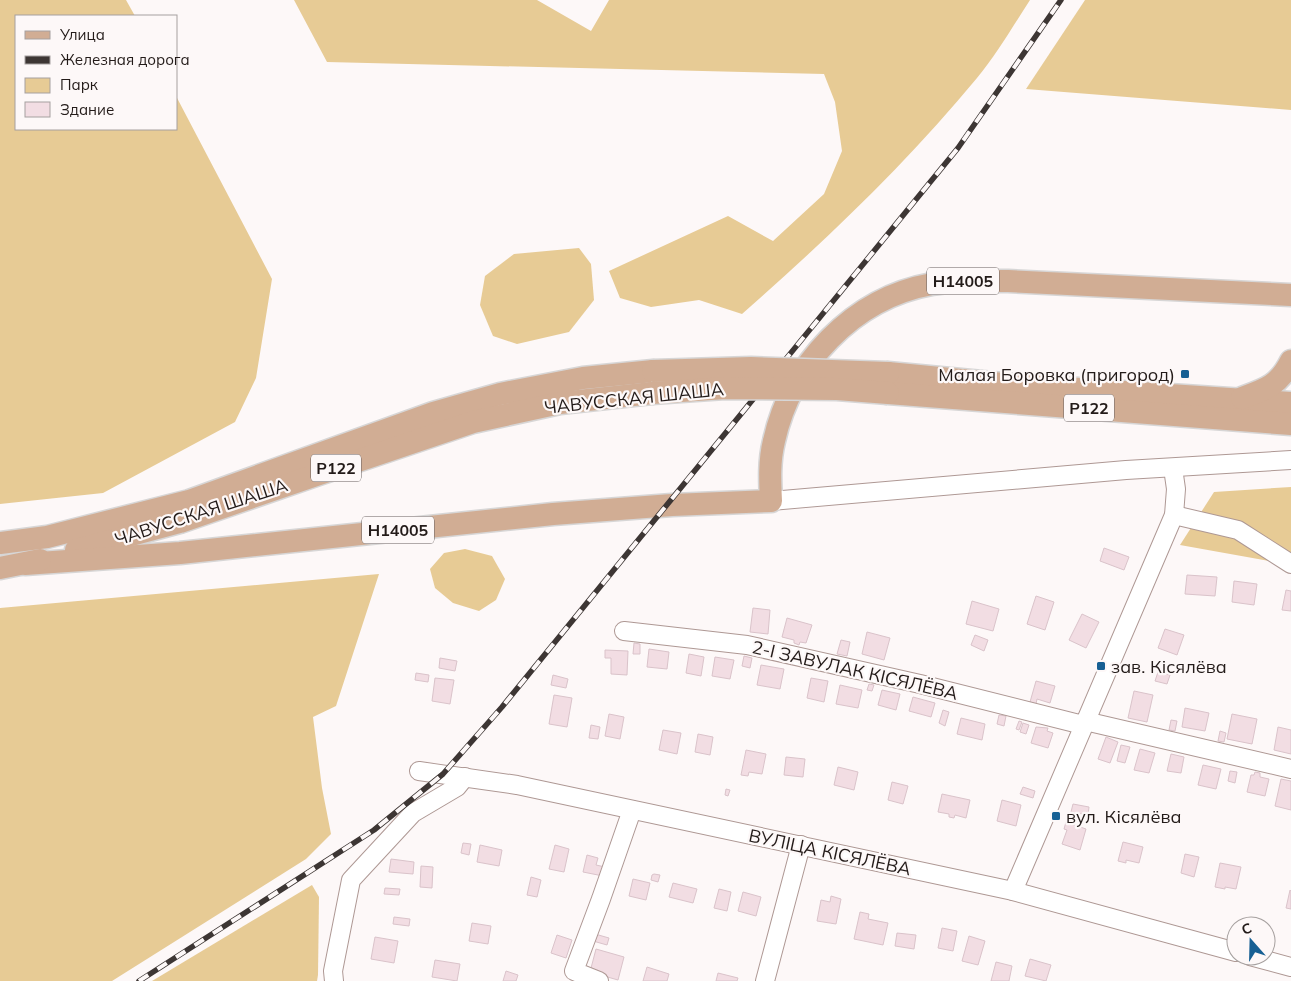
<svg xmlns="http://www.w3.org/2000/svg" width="1291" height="981" font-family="Mulish,sans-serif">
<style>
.green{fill:#e7cb95}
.building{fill:#f2dde3;stroke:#dac3ca}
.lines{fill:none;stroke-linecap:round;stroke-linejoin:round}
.minor-casing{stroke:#ae9894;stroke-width:20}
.major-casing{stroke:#d7d6d6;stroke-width:25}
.minor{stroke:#fff;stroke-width:18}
.major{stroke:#d1ad94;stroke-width:22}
.rail-casing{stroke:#3d3634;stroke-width:5.5}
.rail{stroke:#fdf8f8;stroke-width:4;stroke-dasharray:11;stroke-linecap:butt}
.major-bridge-casing{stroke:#d7d6d6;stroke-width:25;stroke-linecap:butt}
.major-bridge{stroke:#d1ad94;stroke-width:22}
.poi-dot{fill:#176094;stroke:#fdf8f8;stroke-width:2}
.labels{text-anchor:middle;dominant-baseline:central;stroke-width:4.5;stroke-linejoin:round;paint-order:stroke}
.shield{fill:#fdf8f8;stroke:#645d5c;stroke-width:1}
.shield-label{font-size:16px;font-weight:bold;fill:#231b19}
.poi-label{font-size:18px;fill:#231b19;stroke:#fdf8f8;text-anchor:start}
.street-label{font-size:18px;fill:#231b19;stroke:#fdf8f8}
</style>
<rect width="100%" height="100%" fill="#fdf8f8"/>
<g class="green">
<polygon points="0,0 126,0 135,16 16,16 16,129 176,129 176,96 272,279 256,378 235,422 103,493 0,504"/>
<path d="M294 0H537L591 31 609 0H1030C1013 26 997 54 977 78 906 164 825 241 742 314L699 300 651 307 620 298 609 271 728 216 773 241 824 194 842 151 835 102 824 74 327 62Z"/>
<polygon points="1085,0 1291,0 1291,110 1026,89"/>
<polygon points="579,248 591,264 594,300 569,332 517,344 493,336 480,305 485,276 514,254"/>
<polygon points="1291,487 1291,565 1180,545 1214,492"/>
<polygon points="465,549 492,556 505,579 496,600 479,611 453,603 435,588 430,569 444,553"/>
<polygon points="379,574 336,706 313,717 322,788 331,834 306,859 112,981 0,981 0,608"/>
<polygon points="312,885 319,897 318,975 317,981 152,981"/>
</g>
<g class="building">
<polygon points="1104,548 1129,557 1124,570 1100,561"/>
<polygon points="1187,575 1217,577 1215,596 1185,594"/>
<polygon points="1234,581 1257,584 1254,605 1232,602"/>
<polygon points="1286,590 1291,591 1291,611 1282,610"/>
<polygon points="1036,596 1054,602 1045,630 1027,624"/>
<polygon points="972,601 999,609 993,631 966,624"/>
<polygon points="753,608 770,610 768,634 750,632"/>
<polygon points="1082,614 1099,622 1086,648 1069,640"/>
<polygon points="787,618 812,625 806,643 800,642 799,645 794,643 794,640 782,637"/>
<polygon points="1165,629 1184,635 1177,655 1158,648"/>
<polygon points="867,632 890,638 884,660 862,654"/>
<polygon points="975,635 988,640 984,651 971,645"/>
<polygon points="841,640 850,642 847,656 837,654"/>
<polygon points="634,643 640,644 640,654 633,654"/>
<polygon points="649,649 669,652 667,669 647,667"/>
<polygon points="605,650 628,651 627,675 611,674 611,658 605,658"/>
<polygon points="689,654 704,657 701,676 686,673"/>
<polygon points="744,656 752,658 750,668 742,666"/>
<polygon points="715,657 734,660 730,679 712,676"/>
<polygon points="440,658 457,661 455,671 439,668"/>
<polygon points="761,665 784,669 780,689 757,685"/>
<polygon points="1158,672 1170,675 1167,684 1155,681"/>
<polygon points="416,673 429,675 428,682 415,680"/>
<polygon points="553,675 568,679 566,688 551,685"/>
<polygon points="435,678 454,680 450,704 432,701"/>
<polygon points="811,678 828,681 824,702 807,698"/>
<polygon points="1036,681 1055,686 1050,703 1037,699 1036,704 1030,702"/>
<polygon points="869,684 874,685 872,691 867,690"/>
<polygon points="840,685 862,690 858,708 836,704"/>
<polygon points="882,690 900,694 896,710 878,705"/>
<polygon points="1134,691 1153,695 1147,722 1128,718"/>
<polygon points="554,695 572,698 567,727 549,724"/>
<polygon points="913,697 935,703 931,717 909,711"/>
<polygon points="1185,708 1209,713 1205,731 1182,727"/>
<polygon points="943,710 949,712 945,726 939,723"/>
<polygon points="609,714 624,717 620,739 605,736"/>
<polygon points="1232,714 1257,719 1252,744 1227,739"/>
<polygon points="999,715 1006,716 1004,726 997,724"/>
<polygon points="961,718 985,724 982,740 957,734"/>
<polygon points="1171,720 1177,721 1175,731 1169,730"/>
<polygon points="1019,721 1022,722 1019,730 1016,729"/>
<polygon points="1023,723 1029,725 1026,734 1020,732"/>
<polygon points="591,725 600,727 598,739 589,738"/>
<polygon points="1036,727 1048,728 1047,731 1053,733 1048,748 1031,743"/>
<polygon points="1278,727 1291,730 1291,754 1274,750"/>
<polygon points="663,730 681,733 677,754 659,750"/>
<polygon points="1220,731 1226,733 1224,742 1218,741"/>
<polygon points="698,734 713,737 710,755 695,752"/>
<polygon points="1106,737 1118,742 1110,763 1098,759"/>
<polygon points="1121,745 1130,747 1125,763 1117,761"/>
<polygon points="1140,749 1155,753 1149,773 1134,770"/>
<polygon points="746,750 766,754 762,774 749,772 748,776 741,775"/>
<polygon points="1171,754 1184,757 1181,773 1167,771"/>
<polygon points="786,757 805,759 803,777 784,775"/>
<polygon points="1203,765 1221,769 1216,789 1198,785"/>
<polygon points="838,767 858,772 854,790 834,785"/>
<polygon points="1230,771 1237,772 1235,783 1228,781"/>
<polygon points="1255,772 1260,773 1260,777 1269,779 1265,796 1247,792 1251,775 1254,775"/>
<polygon points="1281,779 1291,781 1291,810 1275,806"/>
<polygon points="892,782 908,786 903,804 888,800"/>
<polygon points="1023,787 1035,791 1033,798 1020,794"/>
<polygon points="726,789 730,790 728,796 725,795"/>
<polygon points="942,794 970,800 966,818 955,815 954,818 949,817 949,814 938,812"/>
<polygon points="1002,800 1021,805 1016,826 997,821"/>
<polygon points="1073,804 1089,807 1088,815 1071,812"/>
<polygon points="1066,822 1086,829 1080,850 1062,844 1067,830 1064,829"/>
<polygon points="1123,842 1143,847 1139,863 1126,860 1126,863 1118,861"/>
<polygon points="463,843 471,844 469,855 461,853"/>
<polygon points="480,845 502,850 499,866 477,862"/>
<polygon points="555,845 569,849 564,872 549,869"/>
<polygon points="1185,854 1199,857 1194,877 1181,873"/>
<polygon points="587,855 598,858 596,865 605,867 603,876 583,872"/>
<polygon points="391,859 414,862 413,874 389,872"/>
<polygon points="1220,863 1241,867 1236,889 1225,887 1225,889 1215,887"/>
<polygon points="421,866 433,867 432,888 420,887"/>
<polygon points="654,874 660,875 658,882 651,880 652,875"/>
<polygon points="531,877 541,880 537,897 527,895"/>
<polygon points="633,879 650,883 646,900 629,896"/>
<polygon points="673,883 697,889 693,903 669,897"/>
<polygon points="385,888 400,889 399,895 384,894"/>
<polygon points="719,889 731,892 727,911 714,908"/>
<polygon points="1290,890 1291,891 1291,909 1286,908"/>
<polygon points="743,892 761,897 756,916 738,911"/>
<polygon points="831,896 841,899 836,924 817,921 821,900 830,902"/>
<polygon points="860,912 869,914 868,919 888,923 883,945 854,939"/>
<polygon points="394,917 410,919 409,926 393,924"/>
<polygon points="472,923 491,926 488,944 469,941"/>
<polygon points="942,928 957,931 953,951 938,948"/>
<polygon points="897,933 916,935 914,949 895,946"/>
<polygon points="595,934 609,938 607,945 593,941"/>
<polygon points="557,935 572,940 566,958 551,953"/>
<polygon points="969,936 985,941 978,965 962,961"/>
<polygon points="375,937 398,941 394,963 371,959"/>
<polygon points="596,949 624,957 618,980 590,972"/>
<polygon points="1030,959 1051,965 1046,981 1025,976"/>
<polygon points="435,960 460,964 457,981 432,977"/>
<polygon points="996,962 1012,966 1009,981 991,981"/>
<polygon points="647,967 669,974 667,981 643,981"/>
<polygon points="506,971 518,975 516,981 503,981"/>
<polygon points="718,973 738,978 737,981 716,981"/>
</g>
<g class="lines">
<defs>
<g id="minor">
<polyline points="771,501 1126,470 1291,460"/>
<polyline points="1174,515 1238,530 1291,564"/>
<polyline points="624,631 747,645 920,684 1083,725"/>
<polyline points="1085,721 1291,769"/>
<polyline points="419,771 517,785 1013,891 1236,952"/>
<polyline points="1013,891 1174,515 1176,489 1173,468"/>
<polyline points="1250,956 1291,967"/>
<polyline points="334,981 333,971 351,880 413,813 457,787 465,777"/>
<polyline points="599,981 574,971 601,899 632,810"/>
<polyline points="765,981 801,845"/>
</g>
<g id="major">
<polyline points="888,373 1003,384 1291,403"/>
<polyline points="888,393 1291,424"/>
<path d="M1242 398C1267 389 1279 385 1291 361"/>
<polyline points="0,543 47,537 189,501 433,413 500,394 583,378 653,371"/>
<polyline points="76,550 180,522 319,474 473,422 560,403 652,393"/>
<path d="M25 564 180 553 553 514 672 505 771 501C770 481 769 461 774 441 791 364 853 298 932 284 957 280 982 281 1008 281L1291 295"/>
<polyline points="0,568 40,560"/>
</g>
</defs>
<use href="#minor" class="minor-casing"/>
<use href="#major" class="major-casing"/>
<use href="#minor" class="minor"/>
<use href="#major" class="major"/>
<defs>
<polyline id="rail" points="139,981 374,830 443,774 502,707 958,148 1061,0"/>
</defs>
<use href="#rail" class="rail-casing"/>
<use href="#rail" class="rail"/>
<defs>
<g id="major-bridge">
<polyline points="653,371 751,368 888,373"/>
<polyline points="652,393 725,388 837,389 888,393"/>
</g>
</defs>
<use href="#major-bridge" class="major-bridge-casing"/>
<use href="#major-bridge" class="major-bridge"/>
</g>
<g class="poi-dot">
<rect x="1180" y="369" width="10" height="10" rx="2.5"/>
<rect x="1096" y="661" width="10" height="10" rx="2.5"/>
<rect x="1051" y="811" width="10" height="10" rx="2.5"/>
</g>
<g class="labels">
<g class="shield">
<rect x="927" y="267.5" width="72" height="27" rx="4"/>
<rect x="1064" y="394.5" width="50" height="27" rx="4"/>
<rect x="311" y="454.5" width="50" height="27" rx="4"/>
<rect x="362" y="516.5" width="72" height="27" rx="4"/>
</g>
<g class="shield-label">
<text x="963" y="281">Н14005</text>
<text x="1089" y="408">Р122</text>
<text x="336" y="468">Р122</text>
<text x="398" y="530">Н14005</text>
</g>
<g class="poi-label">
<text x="1175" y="374" text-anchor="end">Малая Боровка (пригород)</text>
<text x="1111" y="666">зав. Кісялёва</text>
<text x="1066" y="816">вул. Кісялёва</text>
</g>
<g class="street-label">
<text transform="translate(634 398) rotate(-6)">ЧАВУССКАЯ ШАША</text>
<text transform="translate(201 512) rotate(-18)">ЧАВУССКАЯ ШАША</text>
<text transform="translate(855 670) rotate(13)">2-І ЗАВУЛАК КІСЯЛЁВА</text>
<text transform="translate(830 852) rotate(12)">ВУЛІЦА КІСЯЛЁВА</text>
</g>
</g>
<rect x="15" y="15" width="162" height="115" fill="#fdf8f8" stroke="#a6a09f"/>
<rect x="25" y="31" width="25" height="8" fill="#d1ad94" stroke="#a6a09f"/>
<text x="60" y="40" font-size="15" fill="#231b19">Улица</text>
<rect x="25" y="56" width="25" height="8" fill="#3d3634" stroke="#a6a09f"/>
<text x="60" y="65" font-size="15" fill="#231b19">Железная дорога</text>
<rect x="25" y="78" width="25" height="15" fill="#e7cb95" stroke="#a6a09f"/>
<text x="60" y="90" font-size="15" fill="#231b19">Парк</text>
<rect x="25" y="102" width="25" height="15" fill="#f2dde3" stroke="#a6a09f"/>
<text x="60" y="115" font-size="15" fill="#231b19">Здание</text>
<g transform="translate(1251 941) rotate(340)"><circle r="24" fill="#fdf8f8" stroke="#a6a09f"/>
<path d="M0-4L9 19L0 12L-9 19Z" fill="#176094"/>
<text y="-8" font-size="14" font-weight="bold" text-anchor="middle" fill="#231b19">С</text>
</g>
</svg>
